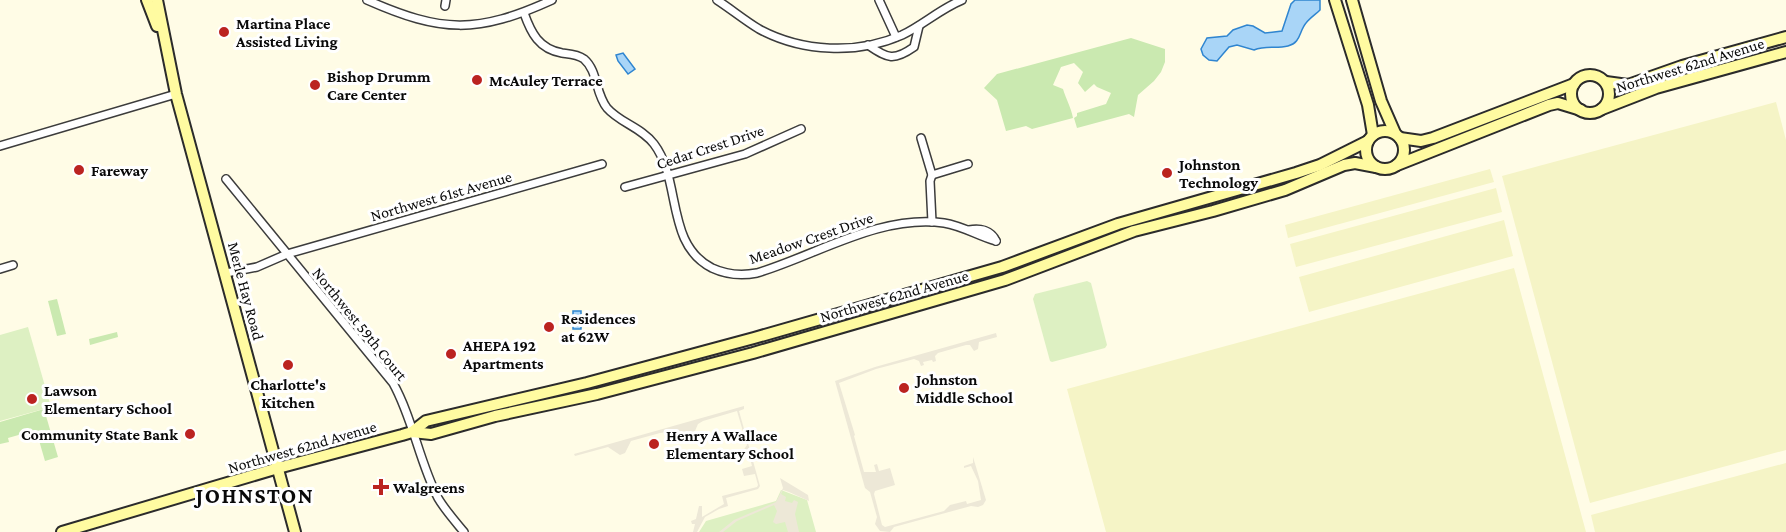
<svg xmlns="http://www.w3.org/2000/svg" width="1786" height="532" font-family="'Crimson Pro',serif">
<style>
.farmland{fill:#f5f4c6}
.green{fill:#cae9b0}
.pitch{fill:#ddf0c2}
.plaza{fill:#ede8d7}
.water{fill:#a9d5f7;stroke:#2f85d0;stroke-width:1.5}
.lines{fill:none;stroke-linecap:round;stroke-linejoin:round}
.street-casing{stroke:#3c3c3c;stroke-width:10}
.secondary-casing{stroke:#2b2b2b;stroke-width:14}
.street{stroke:#fff;stroke-width:7}
.secondary{stroke:#fffba1;stroke-width:10}
.poi-dot{fill:#bb2320;stroke:#fff;stroke-width:2}
.labels{text-anchor:middle;dominant-baseline:central;stroke-width:6;stroke-linejoin:round;paint-order:stroke}
.poi-label{font-size:16px;font-weight:bold;fill:#090909;stroke:#fff;text-anchor:start}
.street-label{font-size:16px;fill:#090909;stroke:#fff}
.district-label{font-size:22px;font-weight:bold;letter-spacing:1.5px;fill:#090909;stroke:#fff}
</style>
<rect width="100%" height="100%" fill="#fffce6"/>
<g class="farmland">
<polygon points="1776,102 1786,140 1786,450 1590,503 1502,176"/>
<polygon points="1490,169 1494,182 1288,238 1285,225"/>
<polygon points="1496,188 1502,212 1296,267 1290,244"/>
<polygon points="1504,220 1513,256 1309,312 1299,277"/>
<polygon points="1514,268 1586,532 1106,532 1067,389"/>
<polygon points="1786,463 1786,532 1595,532 1591,515"/>
</g>
<g class="green">
<path d="M1131 38 1165 49V62L1161 72 1154 81 1138 95 1134 117 1129 114 1077 128 1074 118 1077 116V113L1106 104 1111 93 1097 87 1094 84 1085 92 1078 83 1083 72 1074 63 1061 67 1053 85 1063 89C1066 99 1071 107 1073 118L1032 129 1026 126 1006 131 997 100 984 88 997 74Z"/>
<polygon points="57,299 66,334 57,336 48,301"/>
<polygon points="117,332 118,337 90,345 89,339"/>
<polygon points="44,409 58,457 45,461 36,430 8,438 9,442 0,444 0,422"/>
</g>
<g class="pitch">
<polygon points="1087,281 1091,283 1107,345 1105,348 1052,362 1050,361 1033,299 1035,294"/>
<polygon points="28,327 51,407 0,421 0,335"/>
<polygon points="781,490 807,500 816,532 699,532 706,521 776,501"/>
</g>
<g class="plaza">
<polygon points="996,333 997,337 979,342 978,349 974,351 970,345 966,345 938,353 935,356 936,361 933,362 932,360 923,362 924,365 921,366 919,361 914,359 876,369 839,383 855,435 854,436 864,472 876,472 874,465 877,464 879,471 890,468 895,485 875,491 874,494 882,525 885,527 944,511 950,505 966,501 967,504 981,500 978,481 971,466 964,468 964,466 973,463 973,457 986,500 983,505 978,507 971,506 894,527 890,532 880,531 875,524 877,517 870,492 865,488 835,381 875,367"/>
<polygon points="744,406 744,409 739,411 760,486 758,489 726,498 728,506 719,509 705,517 697,532 693,532 695,524 692,524 691,521 696,519 699,506 702,506 702,517 724,504 722,496 757,487 758,485 755,474 744,476 742,469 752,466 749,454 735,458 734,455 736,453 743,451 747,445 737,411 703,421 698,424 695,431 691,433 692,435 689,434 680,436 681,439 668,432 660,433 631,441 625,453 620,455 608,447 575,456 574,454"/>
<polygon points="780,478 808,495 809,501 789,492 783,490 781,494 786,497 785,501 792,503 794,500 798,502 795,514 799,532 788,532 785,522 776,524 773,522 777,511 774,505 737,521 723,532 719,532 734,520 776,502 783,488"/>
</g>
<g class="water">
<path d="M1295 0H1320V10C1316 14 1310 18 1306 23 1299 31 1301 43 1288 46 1276 49 1266 45 1254 50L1237 45 1229 47 1217 61 1209 60 1203 55 1201 49 1207 38 1227 36 1233 30 1247 25 1253 26 1265 33 1282 31 1291 4Z"/>
<polygon points="623,53 635,69 628,74 618,61 616,55"/>
<rect x="573" y="311" width="8" height="18"/>
</g>
<g class="lines">
<defs>
<g id="street">
<path d="M367 0C442 33 477 34 552 0"/>
<path d="M717 0C731 9 744 20 759 29 802 52 857 55 902 35 923 25 940 9 962 0"/>
<polyline points="879,0 896,37"/>
<polyline points="445,6 446,0"/>
<path d="M524 13C531 33 539 49 562 53 570 54 577 54 584 59 598 71 595 93 607 108 620 123 641 127 654 144 682 181 665 244 712 268 727 275 741 276 757 273 817 255 880 214 944 223 963 226 978 236 996 241"/>
<path d="M868 45C888 59 894 61 914 47L919 26"/>
<polyline points="921,138 932,175 930,181 932,222"/>
<polyline points="0,146 176,94"/>
<polyline points="932,175 968,164"/>
<path d="M226 179 393 383C413 419 419 461 438 498 445 510 455 521 464 532"/>
<polyline points="625,187 745,154 801,129"/>
<path d="M969 230C980 228 991 230 996 241"/>
<polyline points="0,269 13,265"/>
<polyline points="226,273 257,267 287,254 602,164"/>
</g>
<g id="secondary">
<polyline points="147,0 157,26"/>
<polyline points="157,0 176,94 295,532"/>
<polyline points="1335,0 1368,105 1373,135"/>
<polyline points="1352,0 1381,101 1395,133"/>
<circle cx="1590" cy="94" r="19"/>
<polyline points="1606,82 1628,85 1682,66 1786,37"/>
<polyline points="1602,109 1656,88 1786,52"/>
<circle cx="1385" cy="150" r="19"/>
<polyline points="1400,138 1421,141 1433,138 1574,84"/>
<polyline points="1397,165 1549,105 1558,103 1581,110"/>
<polyline points="412,432 426,421 587,383 754,338 1002,267 1118,224 1296,173 1320,165 1368,141"/>
<polyline points="62,532 278,468 402,435 412,432 431,434 495,416 597,394 753,353 1005,280 1134,231 1213,211 1285,190 1344,165 1355,163 1376,167"/>
</g>
</defs>
<use href="#street" class="street-casing"/>
<use href="#secondary" class="secondary-casing"/>
<use href="#street" class="street"/>
<use href="#secondary" class="secondary"/>
</g>
<g class="poi-dot">
<circle cx="224" cy="32" r="6"/>
<circle cx="477" cy="80" r="6"/>
<circle cx="315" cy="85" r="6"/>
<circle cx="79" cy="170" r="6"/>
<circle cx="1167" cy="173" r="6"/>
<circle cx="549" cy="327" r="6"/>
<circle cx="451" cy="354" r="6"/>
<circle cx="288" cy="365" r="6"/>
<circle cx="904" cy="388" r="6"/>
<circle cx="32" cy="399" r="6"/>
<circle cx="190" cy="434" r="6"/>
<circle cx="654" cy="444" r="6"/>
<path d="M378 478h6v6h6v6h-6v6h-6v-6h-6v-6h6z"/>
</g>
<g class="labels">
<g class="poi-label">
<text x="236" y="23">Martina Place<tspan x="236" dy="18">Assisted Living</tspan></text>
<text x="327" y="76">Bishop Drumm<tspan x="327" dy="18">Care Center</tspan></text>
<text x="489" y="80">McAuley Terrace</text>
<text x="1179" y="164">Johnston<tspan x="1179" dy="18">Technology</tspan></text>
<text x="91" y="170">Fareway</text>
<text x="561" y="318">Residences<tspan x="561" dy="18">at 62W</tspan></text>
<text x="463" y="345">AHEPA 192<tspan x="463" dy="18">Apartments</tspan></text>
<text x="916" y="379">Johnston<tspan x="916" dy="18">Middle School</tspan></text>
<text x="288" y="384" text-anchor="middle">Charlotte's<tspan x="288" dy="18">Kitchen</tspan></text>
<text x="44" y="390">Lawson<tspan x="44" dy="18">Elementary School</tspan></text>
<text x="178" y="434" text-anchor="end">Community State Bank</text>
<text x="666" y="435">Henry A Wallace<tspan x="666" dy="18">Elementary School</tspan></text>
<text x="393" y="487">Walgreens</text>
</g>
<g class="street-label">
<text transform="translate(1690 65) rotate(-17)">Northwest 62nd Avenue</text>
<text transform="translate(710 147) rotate(-18)">Cedar Crest Drive</text>
<text transform="translate(441 196) rotate(-16)">Northwest 61st Avenue</text>
<text transform="translate(811 238) rotate(-19)">Meadow Crest Drive</text>
<text transform="translate(246 291) rotate(75)">Merle Hay Road</text>
<text transform="translate(894 296) rotate(-16)">Northwest 62nd Avenue</text>
<text transform="translate(360 324) rotate(51)">Northwest 59th Court</text>
<text transform="translate(302 447) rotate(-16)">Northwest 62nd Avenue</text>
</g>
<g class="district-label">
<text x="255" y="495">JOHNSTON</text>
</g>
</g>
</svg>
